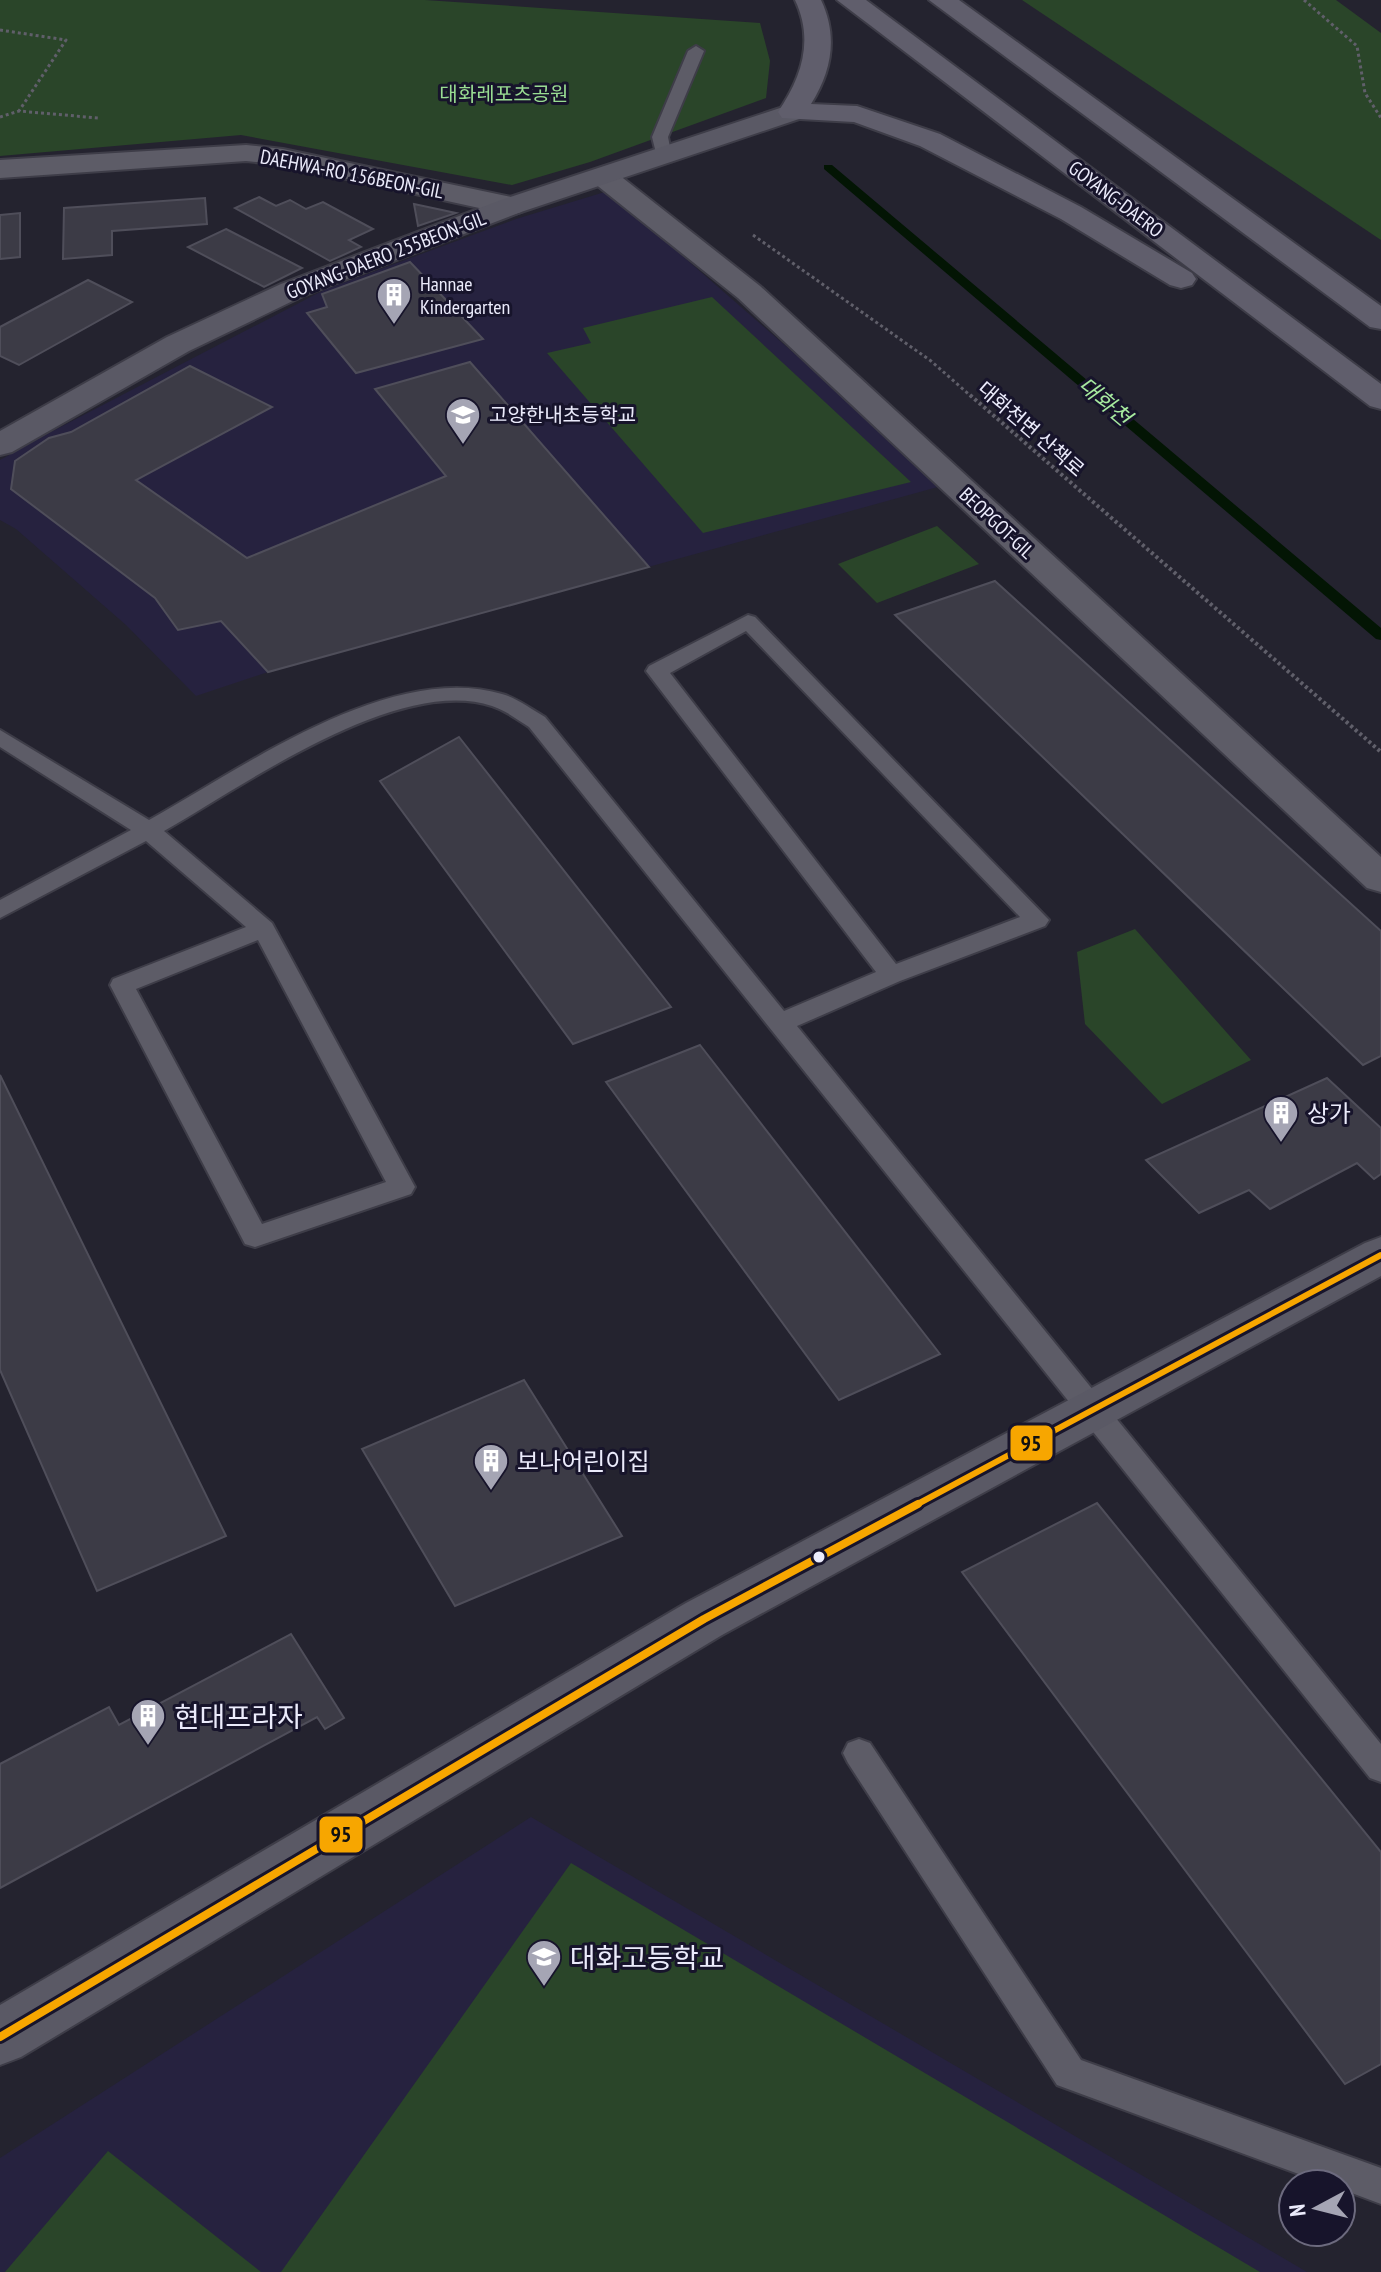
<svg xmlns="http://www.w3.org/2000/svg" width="1381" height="2272" font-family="'PT Sans Narrow','Noto Sans KR',sans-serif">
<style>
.built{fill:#26223f}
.green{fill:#2a4529}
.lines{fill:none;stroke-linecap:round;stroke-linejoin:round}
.stream{fill:#031504;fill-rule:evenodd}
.building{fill:#3c3b46;stroke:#4f4e5a;stroke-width:2}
.lane-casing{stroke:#3e3d48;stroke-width:4}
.street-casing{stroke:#3e3d48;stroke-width:4}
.secondary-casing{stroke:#3e3d48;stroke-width:4}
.primary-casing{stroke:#3e3d48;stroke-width:4}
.path-far1{stroke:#605f6a;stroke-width:3;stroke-dasharray:3 3;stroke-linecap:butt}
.path{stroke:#605f6a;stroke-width:4;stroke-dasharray:3 3;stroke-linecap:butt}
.lane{fill:#5d5c67;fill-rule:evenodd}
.street{fill:#5d5c67;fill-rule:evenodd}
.secondary{fill:#5a5965;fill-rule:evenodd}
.primary{fill:#605e6c;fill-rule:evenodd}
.bus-1-far1-casing{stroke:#17142b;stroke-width:12}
.bus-1-casing{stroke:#17142b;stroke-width:14}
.bus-1-far1{stroke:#f7a600;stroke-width:6}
.bus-1{stroke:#f7a600;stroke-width:8}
.bus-dot{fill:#ebebfb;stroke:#17142b;stroke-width:3}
.labels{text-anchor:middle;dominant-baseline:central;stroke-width:6;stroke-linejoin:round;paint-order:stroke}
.far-park-label{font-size:20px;fill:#99dc92;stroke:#17142b}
.far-street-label{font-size:20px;fill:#ebebfb;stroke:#17142b}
.far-poi-label{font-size:20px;fill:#ebebfb;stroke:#17142b;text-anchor:start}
.far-water-label{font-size:22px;font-style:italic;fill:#a7ea9f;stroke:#17142b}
.poi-label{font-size:24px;fill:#ebebfb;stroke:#17142b;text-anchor:start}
.near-poi-label{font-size:28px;fill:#ebebfb;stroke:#17142b;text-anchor:start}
.line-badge{stroke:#17142b;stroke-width:3}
.pale-badge-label{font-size:22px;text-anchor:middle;font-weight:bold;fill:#111}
</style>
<rect width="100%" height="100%" fill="#24232f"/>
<g class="built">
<polygon points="608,191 945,485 268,672 196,696 126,625 16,529 0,520 0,460 51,432 324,290 516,219"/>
<polygon points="531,1817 1307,2272 0,2272 0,2158"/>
</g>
<g class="green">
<polygon points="0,0 425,0 760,23 770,61 766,98 590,162 512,185 241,135 0,156"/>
<polygon points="1022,0 1336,0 1381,33 1381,240"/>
<polygon points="712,297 911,482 703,533 547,353 591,343 583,328"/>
<polygon points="937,526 979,564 877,603 838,564"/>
<polygon points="1135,929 1251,1060 1162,1104 1085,1024 1077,952"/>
<polygon points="571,1863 1260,2272 281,2272"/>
<polygon points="108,2151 261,2272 5,2272"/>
</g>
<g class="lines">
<polygon class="stream" points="824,165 832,165 1381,628 1381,640 1376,639 824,169"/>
</g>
<g class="building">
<polygon points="259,197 276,206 290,200 306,209 323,202 373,229 349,240 361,247 330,261 235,208"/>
<polygon points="205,198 207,224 112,231 112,255 63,259 64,208"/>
<polygon points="414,204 456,213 418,226"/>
<polygon points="20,213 20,257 0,259 0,215"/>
<polygon points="226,229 302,268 264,287 188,247"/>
<polygon points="410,262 483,339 356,373 307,313 327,307 322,294"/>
<polygon points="88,280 132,302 19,365 0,356 0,327"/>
<polygon points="470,362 649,567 268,672 221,621 178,630 155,598 11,489 15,461 49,438 71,432 190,366 272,407 136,480 247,558 446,476 375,389"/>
<polygon points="995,581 1381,931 1381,1056 1363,1065 895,615"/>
<polygon points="459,737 671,1007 573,1044 380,781"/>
<polygon points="700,1045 940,1354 839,1400 606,1082"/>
<polygon points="0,1075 226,1536 97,1591 0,1370"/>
<polygon points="1327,1078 1381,1128 1381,1174 1374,1179 1357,1163 1270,1209 1249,1190 1199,1213 1146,1160"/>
<polygon points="524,1380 622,1536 455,1606 362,1449"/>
<polygon points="1097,1503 1381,1852 1381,2064 1345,2084 962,1572"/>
<polygon points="291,1634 344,1718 325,1729 317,1717 0,1888 0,1764 109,1707 119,1725"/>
</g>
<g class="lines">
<defs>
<g id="lane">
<polygon points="696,46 704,51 668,137 672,157 664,162 658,161 652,137 688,51"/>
<path d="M748 615 755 617 1049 920 1045 926 900 981 797 1026 1381 1744V1782L1370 1778 529 727C518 720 505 710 492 706 398 675 243 786 164 831L272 923 415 1187 411 1194 255 1247 245 1244 110 985 113 979 246 927 146 841 0 918V900L131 830 0 747V730L149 820C243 768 389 661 502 694 517 698 531 709 545 717L784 1011 876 972 646 671 649 666ZM746 631 1020 917 896 964 670 673ZM258 940 386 1182 262 1224 136 989Z"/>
<polygon points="859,1739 870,1743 1081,2060 1381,2168 1381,2204 1341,2189 1341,2184 1326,2184 1057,2085 848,1763 843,1753 848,1743"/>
</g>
<g id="street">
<polygon points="246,145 283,149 511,197 521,200 526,206 521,212 511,215 283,165 246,161 0,178 0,160"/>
<polygon points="604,168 614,171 760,286 1381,857 1381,892 1367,888 738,298 594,183 590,177 594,171"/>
</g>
<g id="secondary">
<polygon points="792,104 802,106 806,112 802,118 521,212 303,296 189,351 12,452 0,455 0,431 167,337 281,284 501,200"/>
<polygon points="1381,1237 1381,1276 722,1635 21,2057 0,2065 0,2005 686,1603 1365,1243"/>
</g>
<g id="primary">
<path d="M795 0H821C838 36 832 71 811 104L857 106 940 134 1081 207 1192 273 1196 279 1192 285 1181 288 1170 285 1061 219 920 146 854 122 782 118 778 112C802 77 814 40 795 0Z"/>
<polygon points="837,0 866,0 1381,384 1381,409 1370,406"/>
<polygon points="929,0 959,0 1381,306 1381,329 1370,327"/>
</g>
</defs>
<use href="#lane" class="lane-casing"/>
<use href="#street" class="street-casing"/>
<use href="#secondary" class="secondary-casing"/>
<use href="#primary" class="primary-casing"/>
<g class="path-far1">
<polyline points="1304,0 1357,46 1365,93 1381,118"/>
<polyline points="0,30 66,40 19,111"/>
<polyline points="0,117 19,111 98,118"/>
<polyline points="753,235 931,361 972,397"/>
</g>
<polyline class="path" points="970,395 1381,752"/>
<use href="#lane" class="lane"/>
<use href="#street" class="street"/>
<use href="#secondary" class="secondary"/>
<use href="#primary" class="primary"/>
<defs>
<polyline id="bus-1-far1" points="914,1506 1381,1255"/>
<polyline id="bus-1" points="0,2037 704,1619 918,1504"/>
</defs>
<use href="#bus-1-far1" class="bus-1-far1-casing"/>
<use href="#bus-1" class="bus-1-casing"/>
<use href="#bus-1-far1" class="bus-1-far1"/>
<use href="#bus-1" class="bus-1"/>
</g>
<defs>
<symbol id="building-pin" viewBox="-11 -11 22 30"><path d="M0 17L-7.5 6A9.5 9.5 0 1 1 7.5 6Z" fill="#a5a5b4" stroke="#17142b"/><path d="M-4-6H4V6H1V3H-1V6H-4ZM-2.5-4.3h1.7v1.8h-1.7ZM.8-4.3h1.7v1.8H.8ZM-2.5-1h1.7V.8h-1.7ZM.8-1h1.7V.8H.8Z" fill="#fff"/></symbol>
<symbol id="school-pin" viewBox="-11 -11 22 30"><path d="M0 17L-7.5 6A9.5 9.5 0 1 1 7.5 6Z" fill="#a5a5b4" stroke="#17142b"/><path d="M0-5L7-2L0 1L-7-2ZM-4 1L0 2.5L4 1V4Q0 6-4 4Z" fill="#fff"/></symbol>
</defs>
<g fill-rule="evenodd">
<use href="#building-pin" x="374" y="275" width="40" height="54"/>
<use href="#school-pin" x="443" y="395" width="40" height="54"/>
<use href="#building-pin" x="1261" y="1093" width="40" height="54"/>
<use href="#building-pin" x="471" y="1441" width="40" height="54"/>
<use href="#building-pin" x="128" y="1696" width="40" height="54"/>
<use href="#school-pin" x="524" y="1937" width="40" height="54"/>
</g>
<circle class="bus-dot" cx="819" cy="1557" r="7"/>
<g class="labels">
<g class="far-park-label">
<text x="504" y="94">대화레포츠공원</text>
</g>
<g class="far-street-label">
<text transform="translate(352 174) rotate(11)">DAEHWA-RO 156BEON-GIL</text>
<text transform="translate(1116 199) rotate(37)">GOYANG-DAERO</text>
<text transform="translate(386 255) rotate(-21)">GOYANG-DAERO 255BEON-GIL</text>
<text transform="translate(1031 429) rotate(41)">대화천변 산책로</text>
<text transform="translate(997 523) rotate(43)">BEOPGOT-GIL</text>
</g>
<g class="far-poi-label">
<text x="420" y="284">Hannae<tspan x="420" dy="23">Kindergarten</tspan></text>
<text x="489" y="415">고양한내초등학교</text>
</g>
<g class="far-water-label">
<text transform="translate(1105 401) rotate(40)">대화천</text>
</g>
<g class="poi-label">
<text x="1307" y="1113">상가</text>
<text x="517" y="1461">보나어린이집</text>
</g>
<g class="near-poi-label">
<text x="174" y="1716">현대프라자</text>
<text x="570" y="1957">대화고등학교</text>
</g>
</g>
<g class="line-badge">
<rect x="1009" y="1424" width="45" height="38" rx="8" fill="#f7a600"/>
<rect x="318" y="1815" width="46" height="39" rx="8" fill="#f7a600"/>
</g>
<g class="pale-badge-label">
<text x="1031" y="1451">95</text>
<text x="341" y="1842">95</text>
</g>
<g transform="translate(1317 2208) rotate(263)"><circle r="38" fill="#17142b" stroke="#6c6a7e" stroke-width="2"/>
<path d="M0-6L14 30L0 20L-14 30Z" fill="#a5a5b4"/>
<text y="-12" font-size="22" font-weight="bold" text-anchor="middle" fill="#ebebfb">N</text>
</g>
</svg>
